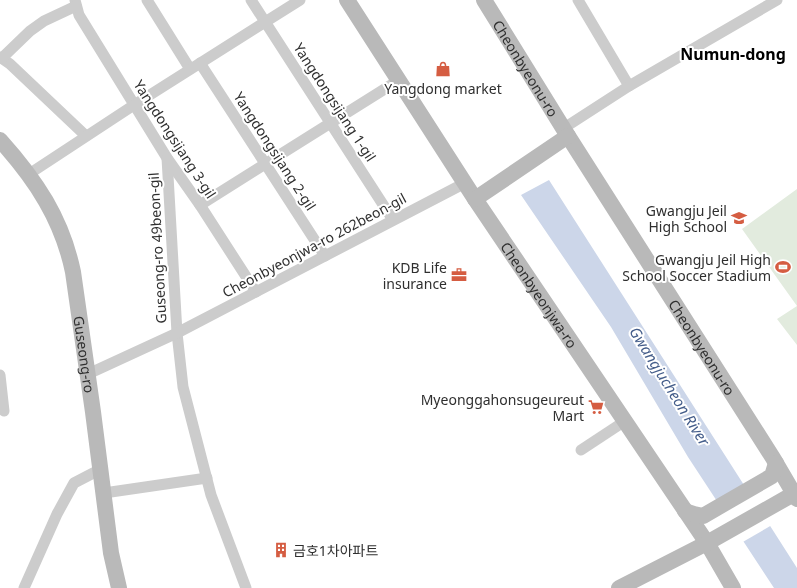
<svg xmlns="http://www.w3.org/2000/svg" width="797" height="588" font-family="'Noto Sans','Noto Sans KR',sans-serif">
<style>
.green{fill:#e2ebde}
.water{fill:#ccd6e9}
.pier{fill:#fff}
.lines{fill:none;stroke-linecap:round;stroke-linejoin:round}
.street{stroke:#ccc;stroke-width:11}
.secondary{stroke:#b9b9b9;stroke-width:16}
.labels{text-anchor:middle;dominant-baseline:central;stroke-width:4;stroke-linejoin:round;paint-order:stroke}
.street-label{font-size:14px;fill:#2f2f2f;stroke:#fff}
.poi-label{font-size:14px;fill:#2f2f2f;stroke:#fff;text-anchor:end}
.water-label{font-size:15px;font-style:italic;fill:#445d8a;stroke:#fff}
.quarter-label{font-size:16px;font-weight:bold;fill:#000;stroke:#fff}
</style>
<rect width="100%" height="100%" fill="#fff"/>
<polygon class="green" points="797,189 797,345 777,319 797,306 742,229"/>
<polygon class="water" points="549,180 797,568 797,588 774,588 688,457 611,327 521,195"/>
<polygon class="pier" points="748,488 772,525 741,543 717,505"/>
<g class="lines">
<g class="street">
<polyline points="75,0 79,15 167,158 200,205 256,292"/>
<polyline points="147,0 190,69"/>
<polyline points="251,0 393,220"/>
<polyline points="578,0 629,86"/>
<polyline points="0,57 10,64 86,136"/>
<polyline points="2,58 30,31 44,21 76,6"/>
<polyline points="200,63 325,256"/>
<polyline points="564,128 629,86 777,0"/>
<polyline points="167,158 177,333 183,387 211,495 246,588"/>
<polyline points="29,174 134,105 300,0"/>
<polyline points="200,205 399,80"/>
<polyline points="88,374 177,333 465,183"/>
<polyline points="0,375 4,411"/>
<polyline points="581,450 625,421"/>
<polyline points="104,493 207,478"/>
<polyline points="24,588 57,514 74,483 101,469"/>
</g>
<g class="secondary">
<path id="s1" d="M347 0 475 199 707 543 733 588"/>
<path id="s2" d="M484 0 568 136 773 458 797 499"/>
<path id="s3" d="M0 140C36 180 62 219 73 272L93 412 111 553 119 588"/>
<polyline points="475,199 568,136"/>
<polyline points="685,511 694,514 703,516 772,476 776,463"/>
<polyline points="619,588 707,543 797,492"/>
</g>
</g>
<defs>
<symbol id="shop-bare" viewBox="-9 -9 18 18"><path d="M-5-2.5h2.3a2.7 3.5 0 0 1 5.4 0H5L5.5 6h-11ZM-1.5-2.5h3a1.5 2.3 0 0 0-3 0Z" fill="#d55d42" stroke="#fff" stroke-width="2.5" paint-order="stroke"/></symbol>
<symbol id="school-bare" viewBox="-9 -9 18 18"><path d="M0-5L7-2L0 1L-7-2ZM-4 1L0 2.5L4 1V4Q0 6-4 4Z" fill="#d55d42" stroke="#fff" stroke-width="2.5" paint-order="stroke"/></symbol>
<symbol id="stadium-bare" viewBox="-9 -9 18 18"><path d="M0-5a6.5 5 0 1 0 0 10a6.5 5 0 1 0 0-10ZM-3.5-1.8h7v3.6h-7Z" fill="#d55d42" stroke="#fff" stroke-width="2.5" paint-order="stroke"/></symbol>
<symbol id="office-bare" viewBox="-9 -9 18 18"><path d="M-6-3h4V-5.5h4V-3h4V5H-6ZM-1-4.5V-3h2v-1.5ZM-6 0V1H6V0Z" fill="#d55d42" stroke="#fff" stroke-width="2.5" paint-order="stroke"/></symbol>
<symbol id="supermarket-bare" viewBox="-9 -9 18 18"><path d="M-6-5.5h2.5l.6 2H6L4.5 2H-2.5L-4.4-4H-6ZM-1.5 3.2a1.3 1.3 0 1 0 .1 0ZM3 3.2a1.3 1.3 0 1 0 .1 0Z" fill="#d55d42" stroke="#fff" stroke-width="2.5" paint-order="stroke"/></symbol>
<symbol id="building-bare" viewBox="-9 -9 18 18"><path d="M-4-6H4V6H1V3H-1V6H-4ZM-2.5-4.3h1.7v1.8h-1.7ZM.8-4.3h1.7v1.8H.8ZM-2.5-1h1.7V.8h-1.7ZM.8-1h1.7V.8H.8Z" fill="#d55d42" stroke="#fff" stroke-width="2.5" paint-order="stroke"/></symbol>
</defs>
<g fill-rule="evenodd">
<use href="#shop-bare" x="432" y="58" width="22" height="22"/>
<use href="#school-bare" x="728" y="207" width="22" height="22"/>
<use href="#stadium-bare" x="772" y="256" width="22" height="22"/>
<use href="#office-bare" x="448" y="264" width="22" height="22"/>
<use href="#supermarket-bare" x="585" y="396" width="22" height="22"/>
<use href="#building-bare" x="270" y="539" width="22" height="22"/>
</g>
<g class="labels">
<g class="street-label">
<text stroke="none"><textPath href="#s2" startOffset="80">Cheonbyeonu-ro</textPath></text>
<text transform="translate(335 102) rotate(57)">Yangdongsijang 1-gil</text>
<text transform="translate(175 139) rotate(57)">Yangdongsijang 3-gil</text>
<text transform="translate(275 151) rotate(57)">Yangdongsijang 2-gil</text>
<text transform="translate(314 245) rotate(-28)">Cheonbyeonjwa-ro 262beon-gil</text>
<text transform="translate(157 248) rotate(-93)">Guseong-ro 49beon-gil</text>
<text stroke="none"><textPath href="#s1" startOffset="352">Cheonbyeonjwa-ro</textPath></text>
<text stroke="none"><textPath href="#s2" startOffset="410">Cheonbyeonu-ro</textPath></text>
<text stroke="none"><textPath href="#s3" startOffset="236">Guseong-ro</textPath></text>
</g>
<g class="poi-label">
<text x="443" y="88" text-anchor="middle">Yangdong market</text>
<text x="727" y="210">Gwangju Jeil<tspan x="727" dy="16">High School</tspan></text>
<text x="771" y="259">Gwangju Jeil High<tspan x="771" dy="16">School Soccer Stadium</tspan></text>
<text x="447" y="267">KDB Life<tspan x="447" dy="16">insurance</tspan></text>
<text x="584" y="399">Myeonggahonsugeureut<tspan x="584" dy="16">Mart</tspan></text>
<text x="293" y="550" text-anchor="start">금호1차아파트</text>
</g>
<g class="water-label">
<text transform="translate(670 386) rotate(58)">Gwangjucheon River</text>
</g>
<g class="quarter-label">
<text x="733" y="54">Numun-dong</text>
</g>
</g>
</svg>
